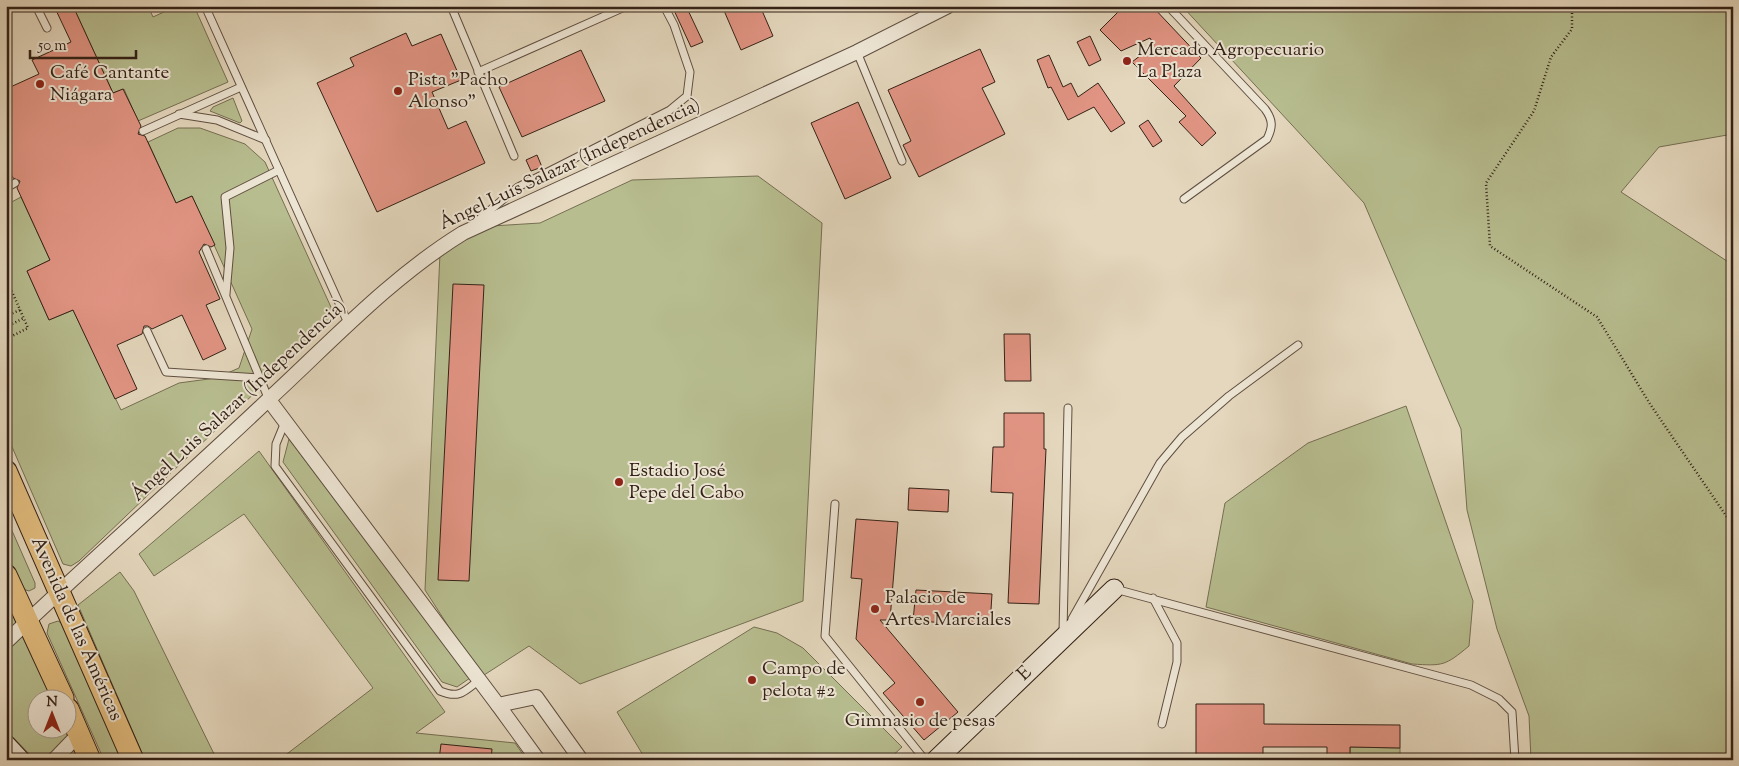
<svg xmlns="http://www.w3.org/2000/svg" width="1739" height="766" font-family="'Sorts Mill Goudy',serif">
<style>
.green{fill:#b7bd8f;stroke:#756f52}
.building{fill:#e19483;stroke:#332116}
.lines{fill:none;stroke-linecap:round;stroke-linejoin:round}
.lane-casing{stroke:#5f4e40;stroke-width:9}
.street-casing{stroke:#5f4e40;stroke-width:16}
.secondary-casing{stroke:#332116;stroke-width:21}
.primary-casing{stroke:#332116;stroke-width:23}
.path{stroke:#332116;stroke-width:2.5;stroke-dasharray:1 2.5;stroke-linecap:butt}
.lane{stroke:#ede5d4;stroke-width:7}
.street{stroke:#ede5d4;stroke-width:14}
.secondary{stroke:#ede5d4;stroke-width:19}
.primary{stroke:#e2bc7e;stroke-width:21}
.poi-dot{fill:#8f2418;stroke:#ede5d4;stroke-width:2}
.labels{text-anchor:middle;dominant-baseline:central;stroke-width:4;stroke-linejoin:round;paint-order:stroke}
.poi-label{font-size:19px;fill:#332116;stroke:#ede5d4;text-anchor:start}
.street-label{font-size:19px;fill:#332116;stroke:#ede5d4}
</style>
<rect width="100%" height="100%" fill="#e4d7bd"/>
<filter id="stains"><feTurbulence type="fractalNoise" baseFrequency=".004" numOctaves="4"/><feColorMatrix values="0 0 0 0 .2 0 0 0 0 .09 0 0 0 0 .02 0 0 0 .5 -.17"/></filter>
<radialGradient id="worn" r=".72"><stop offset=".6" stop-color="#630" stop-opacity="0"/><stop offset="1" stop-color="#630" stop-opacity=".3"/></radialGradient>
<g class="green">
<polygon points="73,6 148,6 153,17 177,6 194,6 228,82 138,121 124,89 113,93"/>
<polygon points="1182,6 1733,6 1733,134 1659,147 1621,192 1733,265 1733,760 1531,760 1529,716 1497,629 1467,510 1461,429 1364,203"/>
<polygon points="233,98 242,121 240,123 210,111 213,107"/>
<polygon points="178,128 200,128 245,144 265,162 335,316 79,561 71,566 63,564 6,433 6,205 21,197 50,260 27,271 49,320 73,310 121,410 179,383 216,378 239,368 252,329 192,196 176,203 148,142"/>
<polygon points="758,176 822,223 803,601 580,684 529,646 481,677 425,590 440,253 492,226 540,223 632,180"/>
<path d="M1406 406 1473 601 1469 646C1445 666 1443 666 1412 664L1206 607 1225 503 1308 443Z"/>
<polygon points="289,439 470,678 457,687 442,682 283,462"/>
<polygon points="259,451 445,712 416,733 515,743 527,760 279,760 373,688 244,514 154,576 139,554"/>
<polygon points="6,517 35,583 35,588 29,591 23,589 6,552"/>
<polygon points="120,572 134,591 217,760 145,760 78,605"/>
<polygon points="6,595 53,698 38,698 38,728 66,729 80,760 35,760 6,730"/>
<polygon points="58,621 63,624 124,760 104,760 47,633 49,624"/>
<polygon points="754,627 777,633 803,648 902,747 888,760 646,760 617,712"/>
<polygon points="1350,747 1400,748 1400,760 1350,760"/>
</g>
<g class="building">
<polygon points="54,6 73,6 113,93 123,89 141,126 138,134 145,136 176,203 192,196 215,245 211,247 204,244 199,252 220,299 206,305 226,349 203,360 182,315 152,329 148,326 144,326 142,334 117,345 137,389 115,399 73,310 49,320 27,271 50,260 17,188 20,181 13,178 6,164 6,89 39,74 32,60 71,42"/>
<polygon points="672,6 686,6 703,42 691,47"/>
<polygon points="722,6 760,6 773,36 741,50"/>
<polygon points="1124,6 1152,6 1201,58 1174,86 1216,133 1202,146 1179,122 1186,116 1132,62 1154,45 1150,38 1121,51 1100,30"/>
<polygon points="406,33 412,46 441,34 461,80 432,92 448,129 466,121 485,163 377,212 317,83 354,66 350,58"/>
<polygon points="1090,36 1101,60 1089,66 1077,42"/>
<polygon points="980,49 995,82 982,88 1005,134 919,177 903,145 911,141 888,90"/>
<polygon points="581,50 605,101 522,137 499,87"/>
<polygon points="1049,55 1063,87 1071,83 1078,97 1098,83 1125,123 1111,132 1094,107 1068,120 1051,87 1048,88 1037,60"/>
<polygon points="858,102 891,178 845,199 811,123"/>
<polygon points="1148,120 1162,141 1153,147 1139,126"/>
<polygon points="537,155 542,167 531,171 526,160"/>
<polygon points="453,284 484,285 469,581 438,580"/>
<polygon points="1004,334 1030,334 1031,381 1005,381"/>
<polygon points="1004,413 1044,413 1044,449 1046,449 1039,604 1008,603 1013,493 991,492 993,447 1004,447"/>
<polygon points="909,488 949,490 948,512 908,510"/>
<polygon points="856,519 898,522 890,620 880,620 958,712 924,740 883,693 895,683 856,639 862,579 851,578"/>
<polygon points="916,590 992,594 990,625 913,621"/>
<polygon points="1196,704 1264,704 1264,724 1400,725 1400,748 1350,747 1350,760 1327,760 1327,747 1263,747 1263,758 1196,757"/>
<polygon points="441,744 492,749 491,760 439,760"/>
</g>
<g class="lines">
<defs>
<g id="lane">
<polyline points="36,6 47,28"/>
<polyline points="205,6 348,323"/>
<polyline points="451,6 514,156"/>
<path d="M1168 6 1265 109C1273 120 1273 127 1267 139L1184 199"/>
<polyline points="857,52 902,161"/>
<polyline points="478,72 627,6"/>
<polyline points="179,114 217,120 266,140"/>
<polyline points="143,131 241,87"/>
<polyline points="6,188 15,183"/>
<polyline points="476,222 518,187 670,110 687,96 690,72 674,25 664,6"/>
<polyline points="206,249 269,400"/>
<polyline points="226,294 230,248 225,197 279,170"/>
<polyline points="147,331 166,372 260,378"/>
<path d="M285 422 276 444 275 466 440 691C459 699 464 692 479 680"/>
<polyline points="835,504 825,636 925,760"/>
<polyline points="1115,589 1471,685 1499,699 1512,712 1515,760"/>
<polyline points="1153,598 1177,643 1177,662 1162,724"/>
<polyline points="1072,619 1160,463 1182,437 1229,396 1298,345"/>
<polyline points="1063,632 1068,408"/>
</g>
<g id="street">
<polyline points="269,400 498,705"/>
<path d="M6 642C92 559 182 482 268 400 331 342 390 278 463 233L857 52 948 6"/>
<polyline points="54,760 79,734"/>
<polyline points="538,760 498,705 536,697 581,760"/>
</g>
<g id="secondary">
<polyline points="6,745 20,760"/>
<polyline points="936,760 1114,589"/>
</g>
<g id="primary">
<polyline points="6,471 133,760"/>
<polyline points="6,575 63,698"/>
<polyline points="68,709 90,760"/>
</g>
</defs>
<use href="#lane" class="lane-casing"/>
<use href="#street" class="street-casing"/>
<use href="#secondary" class="secondary-casing"/>
<use href="#primary" class="primary-casing"/>
<g class="path">
<polyline points="1572,6 1572,29 1551,57 1534,111 1486,183 1490,246 1597,317 1650,404 1733,526"/>
<polyline points="6,278 28,328 6,339"/>
<polyline points="6,316 20,310"/>
<polyline points="6,327 24,318"/>
</g>
<use href="#lane" class="lane"/>
<use href="#street" class="street"/>
<use href="#secondary" class="secondary"/>
<use href="#primary" class="primary"/>
</g>
<g class="poi-dot">
<circle cx="1127" cy="61" r="5"/>
<circle cx="40" cy="84" r="5"/>
<circle cx="398" cy="91" r="5"/>
<circle cx="619" cy="482" r="5"/>
<circle cx="875" cy="609" r="5"/>
<circle cx="752" cy="680" r="5"/>
<circle cx="920" cy="702" r="5"/>
</g>
<g class="labels">
<g class="poi-label">
<text x="1137" y="50">Mercado Agropecuario<tspan x="1137" dy="22">La Plaza</tspan></text>
<text x="50" y="73">Café Cantante<tspan x="50" dy="22">Niágara</tspan></text>
<text x="408" y="80">Pista "Pacho<tspan x="408" dy="22">Alonso"</tspan></text>
<text x="629" y="471">Estadio José<tspan x="629" dy="22">Pepe del Cabo</tspan></text>
<text x="885" y="598">Palacio de<tspan x="885" dy="22">Artes Marciales</tspan></text>
<text x="762" y="669">Campo de<tspan x="762" dy="22">pelota #2</tspan></text>
<text x="920" y="721" text-anchor="middle">Gimnasio de pesas</text>
</g>
<g class="street-label">
<text transform="translate(570 165) rotate(-25)">Ángel Luis Salazar (Independencia)</text>
<text transform="translate(239 401) rotate(-43)">Ángel Luis Salazar (Independencia)</text>
<text transform="translate(76 629) rotate(66)">Avenida de las Américas</text>
<text transform="translate(1025 674) rotate(-44)">E</text>
</g>
</g>
<rect width="1739" height="766" fill="none" stroke="#e4d7bd" stroke-width="25"/>
<rect x="8" y="8" width="1724" height="751" fill="none" stroke="#332116" stroke-width="2.5"/>
<rect x="12" y="12" width="1714" height="741" fill="none" stroke="#332116"/>
<g transform="translate(52 714)"><circle r="24" fill="#ede5d4" stroke="#a39788"/>
<path d="M0-4L9 19L0 12L-9 19Z" fill="#8f2418"/>
<text y="-8" font-size="14" font-weight="bold" text-anchor="middle" fill="#332116">N</text>
</g>
<path d="M30 50v8h106v-8" fill="none" stroke="#332116" stroke-width="2.5"/>
<text x="38" y="50" font-size="15" fill="#332116" stroke="#ede5d4" stroke-width="4" paint-order="stroke">50 m</text>
<rect width="100%" height="100%" filter="url(#stains)"/>
<rect width="100%" height="100%" fill="url(#worn)"/>
</svg>
